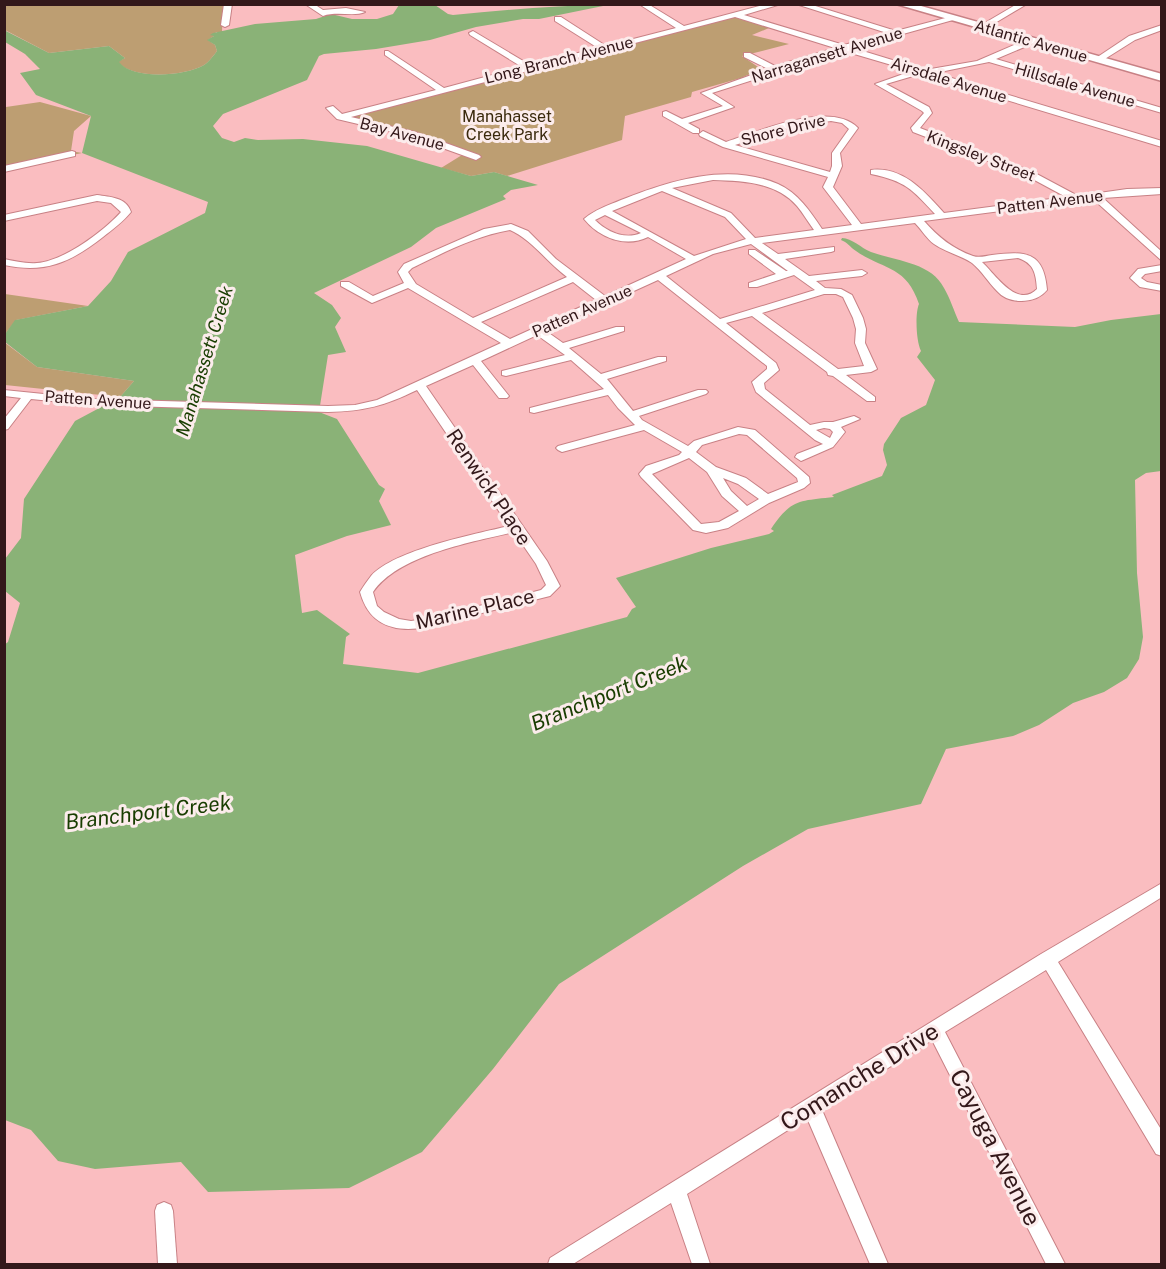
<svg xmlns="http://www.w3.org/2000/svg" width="1166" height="1269" font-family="'Public Sans',sans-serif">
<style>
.green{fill:#bd9e72}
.water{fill:#8ab277}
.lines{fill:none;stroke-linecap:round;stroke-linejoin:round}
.minor-casing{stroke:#c88185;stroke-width:2}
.major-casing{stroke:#c88185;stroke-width:3}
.minor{fill:#fff;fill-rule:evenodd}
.major{fill:#fff;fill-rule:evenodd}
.labels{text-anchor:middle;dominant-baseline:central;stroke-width:6;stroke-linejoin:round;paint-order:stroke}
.far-street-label{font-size:16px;fill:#33181a;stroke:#fcecec}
.far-park-label{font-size:16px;fill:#3a290c;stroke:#fcecec}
.far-water-label{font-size:18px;font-style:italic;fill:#183d00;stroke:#fcecec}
.street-label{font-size:20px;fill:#33181a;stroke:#fcecec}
.water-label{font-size:21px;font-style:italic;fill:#183d00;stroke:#fcecec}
.near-street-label{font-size:24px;fill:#33181a;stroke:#fcecec}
</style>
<rect width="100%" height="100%" fill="#fabdc0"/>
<g class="green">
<path d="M7 4 223 5 222 32H216L214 36 208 40 215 45 217 51C213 56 209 62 204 65 186 76 132 80 118 62L125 58 109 46 49 53 5 30 4 6Z"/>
<polygon points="736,17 769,28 752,35 789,44 742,56 761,69 741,78 692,92 691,97 625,116 622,140 507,176 494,172 471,176 441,168 462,155 463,149 416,133 351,118 352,115"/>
<polygon points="4,101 6,107 40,102 91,116 74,131 71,151 82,153 5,169"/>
<polygon points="5,294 88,306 16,320 5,334"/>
<polygon points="4,342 37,367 134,381 120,397 5,385"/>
</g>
<path class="water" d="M399 5H435L448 14 453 15C505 10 556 5 608 5L539 19H523L476 27 430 40 376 49 324 54 319 56 307 80 223 114 213 126 222 138 234 142 245 138 258 140 303 139 367 146 471 176 494 172 538 185 511 190 503 196 506 199 436 228 411 247 314 293 332 305 341 318 335 327 346 352 328 355 319 412 337 419 379 485 385 489 379 501 391 525 347 536 295 555 302 613 317 610 350 634 346 637 343 664 418 673 627 617 632 609 636 607 616 578 711 548 769 534 774 531 771 529C791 499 799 501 834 497L832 495 882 476 887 465 883 450 884 444 901 418 926 405 935 380 917 357 921 351C916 341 915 313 919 304 906 265 883 270 856 251 850 247 847 242 841 240L842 238C852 238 861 248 871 252 895 261 931 262 944 288 950 298 954 311 959 322L1075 327 1111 320 1161 314V471L1146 473 1135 480 1137 573 1143 637 1139 659 1127 678 1104 692 1073 703 1039 725 1013 736 946 749 921 804 808 829 743 866 559 984 493 1069 422 1152 349 1188 208 1192 181 1162 95 1169 58 1161 31 1130 5 1120 4 645 8 642 20 603 5 591V559L21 538 24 499 75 421 120 397 134 381 37 367 5 342V334L15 320 88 306 111 281 128 252 205 213 208 202 82 153 91 116 36 95 20 73 40 69 25 54 5 42 4 30 49 53 109 46 125 58 119 62C132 80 186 76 204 65 209 62 213 56 217 51L215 45 207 40 214 36 210 35 213 33 255 24 316 19 331 14 352 19H377L393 14Z"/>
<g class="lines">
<defs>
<g id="minor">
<polygon points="224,4 232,4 229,25 225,27 221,25"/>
<path d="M305 4H314L323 10 346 8 365 12C355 17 336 11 323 16Z"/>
<path d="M639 4H648L684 26 767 4H781L744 15 844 45 887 33 796 4H809L896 31 953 16V20L853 48 925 70 977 61 1028 39H1034V43L996 59 1162 108V113L989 62 935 73 1162 141V147L920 74 886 84 929 107 932 113 920 128 1033 172 1078 196 1127 189 1162 188V194L1103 198 1162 252V261L1093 199 924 221C938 237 953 249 973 256 979 258 986 256 992 255 1025 251 1044 251 1047 290 1036 304 1009 305 997 291 988 282 982 271 972 263 960 255 945 252 934 244 927 239 921 229 915 223L762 243 778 254 834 247V251L831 252 785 259 809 276 862 270 867 273 862 276 816 281 825 288 841 289 852 295 863 318 866 329 865 343 877 369 871 372 846 375 875 397V401H867L833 376 828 375 827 372 752 316 726 323 776 363 779 370 764 383 765 389 810 425 824 422H833L854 416 860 419 841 427 845 432 833 447 801 461 795 457 797 454 823 444 815 440 756 392 752 382 767 369V366L658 280 546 331 563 343 616 327H624V331L569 348 601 374 658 357H666V361L607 379 633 411 698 390H706L708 392 706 394 639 416 642 420 688 446 694 441 738 427 755 430 809 477 810 483 804 488 769 503 728 528 706 533 693 530 641 477 639 474 646 466 679 455 682 452 644 430 562 452 558 450 556 448 558 446 635 425 618 408 608 395 534 413 530 412V408L604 389 571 360 506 376 502 375V371L565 355 537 335 481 361 509 396 507 398H499L473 365 426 386 547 561 560 586 550 596C526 602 502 608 478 614 437 625 376 650 360 592 363 587 367 581 371 576 394 550 475 534 509 526L417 390C384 406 365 411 328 412L93 405 31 399 8 429 4 430V419L21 398 4 396V390L93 399 328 406 355 405 377 400 501 343 408 288 372 303 341 286V282H349L373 296 404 283 398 272 404 264 484 229 511 224 528 231 556 259 605 296 686 259 648 237C626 248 599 238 584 219 594 210 609 205 621 200 668 181 728 162 778 184 798 193 810 211 822 229L852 225 823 187 828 177 723 147 700 136 699 134 703 131 726 142C759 131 831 100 858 128L840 153 842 166 833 187 861 224 935 214C912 189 905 181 871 174V170C903 166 925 192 944 213L1066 197 1027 176 913 132 911 128 924 113 922 111 875 84 912 71 844 51 712 93 734 107 688 123 699 129V133H693L663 116V112L666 111 682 119 723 106 701 93 768 69 744 57V53H750L775 66 835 48 735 17 351 117 415 132 479 155 481 157 476 160 409 136 337 119 326 108 333 106 342 114 436 90 385 55V51H388L444 88 522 67 470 35 469 33 473 31 530 65 598 48 555 21V17H561L606 46 676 28ZM831 121 842 123 849 129 832 153V166L830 172 735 145 794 126ZM713 180C743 181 776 182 797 206 803 213 808 222 814 230L755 238 731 213 672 188ZM662 191 725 217 746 239 694 256 612 211ZM605 215 641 233C625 240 607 232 595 220ZM510 230C531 239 548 263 567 277L473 318 416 284 408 272 412 268C443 253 475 236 510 230ZM751 244 788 271H786L755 250H749V254L776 274 749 283V287H757L794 275 815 290 720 319 666 276 713 254ZM1018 258C1034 263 1036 274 1037 289 1017 309 995 274 982 262ZM573 282 596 300 510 339 481 322ZM824 294H836L843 297 853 318 856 329 855 343 864 366 838 369 762 313ZM824 428 830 429 833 432 830 438 816 430ZM739 434 747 435 797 478 798 482 768 494 746 478 716 467 696 452 702 445ZM689 458 707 472 722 496 739 511 719 522 701 524 652 474ZM723 478 738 484 759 499 747 506 731 491ZM514 532 536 564 546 585 541 590 432 618 411 621 399 619 384 612 377 606 373 592C398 555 472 542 514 532Z"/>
<polygon points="1017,4 1027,4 985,29 978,27"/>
<polygon points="1162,25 1162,30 1135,40 1100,62 1093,60 1129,36"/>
<polygon points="72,151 75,152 75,156 4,172 4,166"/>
<path d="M97 195C110 197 126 197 131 212 123 222 113 229 103 237 71 262 46 274 4 265V259C15 261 26 264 37 263 64 261 104 231 121 212L111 203 97 201 4 221V215Z"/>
<polygon points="1162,265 1162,271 1145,274 1141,278 1147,282 1162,285 1162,291 1140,287 1130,278 1138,269"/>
<polygon points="1162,883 1162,897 1058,962 1162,1131 1162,1156 1156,1154 1046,970 945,1032 1065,1264 1046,1264 932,1040 822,1110 888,1264 870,1264 807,1118 687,1194 710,1264 692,1264 671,1203 573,1264 548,1264 550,1258 1041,954"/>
<polygon points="164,1202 171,1205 173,1211 177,1264 158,1264 155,1211 157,1205"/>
</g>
<polygon id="major" points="896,4 914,4 1162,74 1162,81"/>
</defs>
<use href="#minor" class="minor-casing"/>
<use href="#major" class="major-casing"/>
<use href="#minor" class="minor"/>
<use href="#major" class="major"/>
</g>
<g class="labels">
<g class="far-street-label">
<text transform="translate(1031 41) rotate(16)">Atlantic Avenue</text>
<text transform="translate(827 55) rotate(-17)">Narragansett Avenue</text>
<text transform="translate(559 60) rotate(-14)">Long Branch Avenue</text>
<text transform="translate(949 80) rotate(17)">Airsdale Avenue</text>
<text transform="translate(1075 85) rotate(16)">Hillsdale Avenue</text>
<text transform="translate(783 130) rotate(-14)">Shore Drive</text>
<text transform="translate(402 134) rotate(15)">Bay Avenue</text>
<text transform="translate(981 156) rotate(21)">Kingsley Street</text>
<text transform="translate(1050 202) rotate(-7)">Patten Avenue</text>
<text transform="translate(582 311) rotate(-24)">Patten Avenue</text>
<text transform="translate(98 400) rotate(4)">Patten Avenue</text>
</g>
<g class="far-park-label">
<text x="507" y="116">Manahasset<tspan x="507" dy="18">Creek Park</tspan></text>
</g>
<g class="far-water-label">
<text transform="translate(204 361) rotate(-73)">Manahassett Creek</text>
</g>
<g class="street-label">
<text transform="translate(489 487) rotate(56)">Renwick Place</text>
<text transform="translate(475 609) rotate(-13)">Marine Place</text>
</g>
<g class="water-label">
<text transform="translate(609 693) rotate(-22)">Branchport Creek</text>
<text transform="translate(148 812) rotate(-7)">Branchport Creek</text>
</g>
<g class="near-street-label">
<text transform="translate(859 1076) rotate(-32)">Comanche Drive</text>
<text transform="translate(996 1147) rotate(63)">Cayuga Avenue</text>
</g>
</g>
<rect width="1166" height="1269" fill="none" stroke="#33181a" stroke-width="12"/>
</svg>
